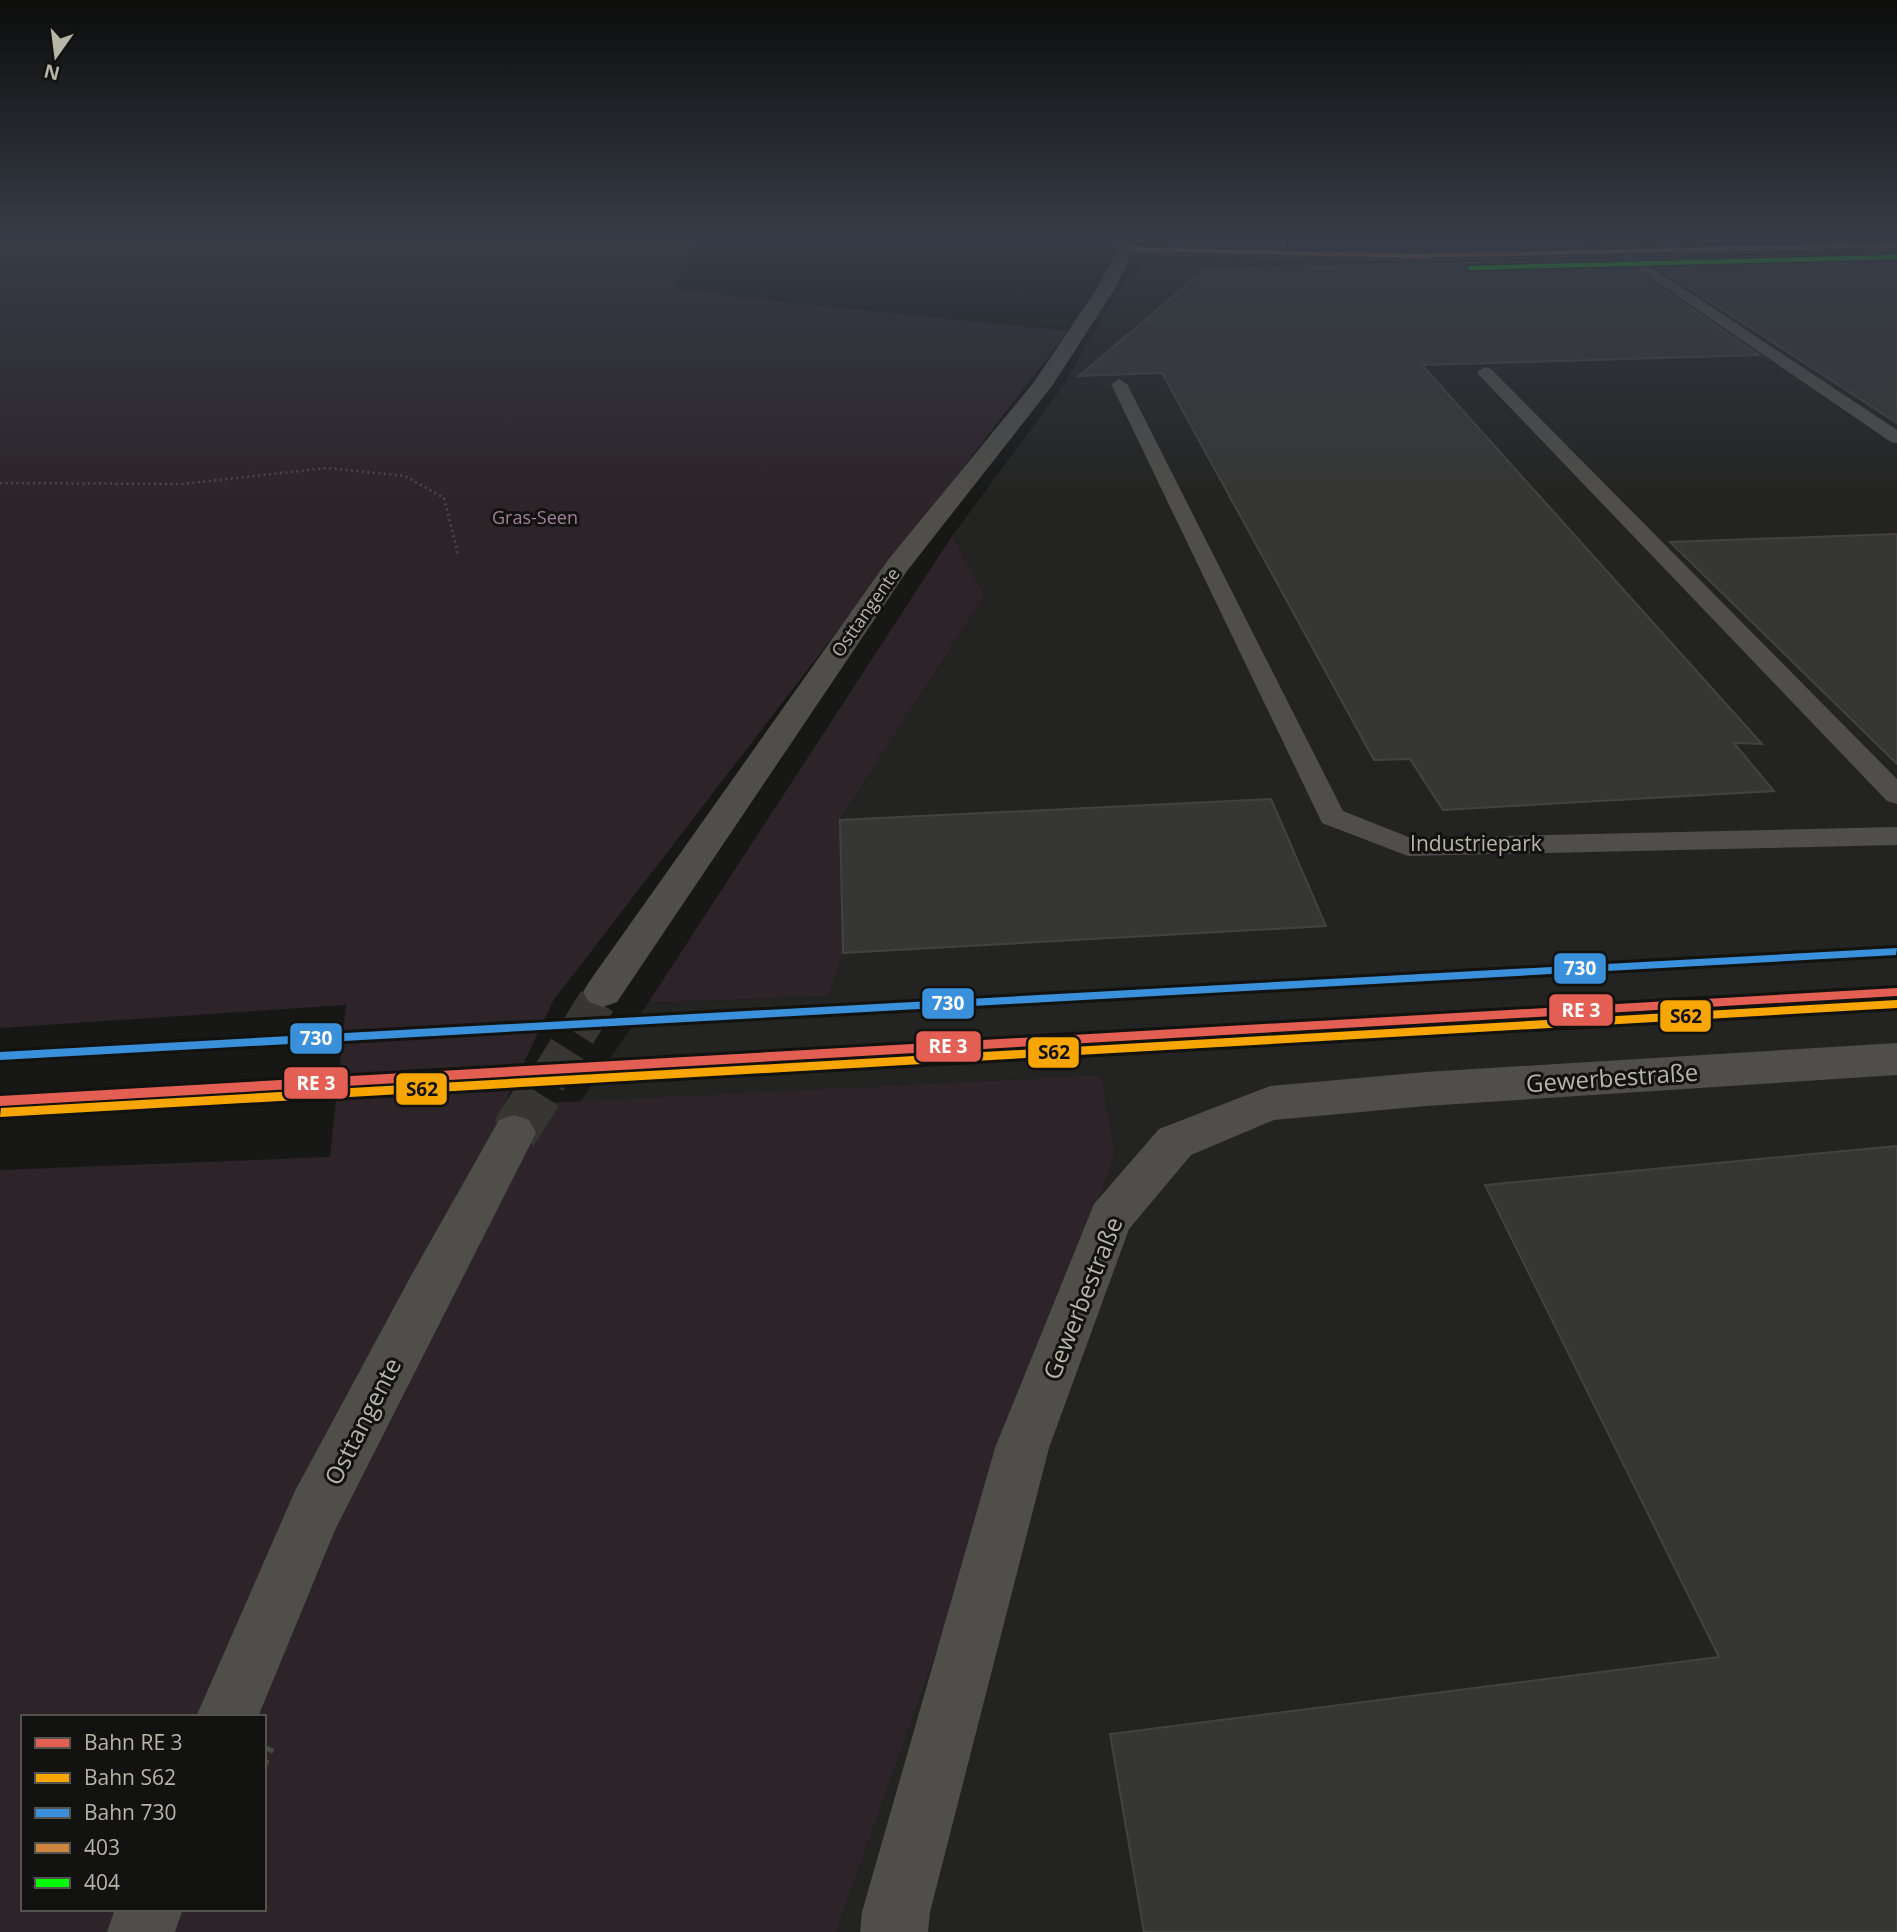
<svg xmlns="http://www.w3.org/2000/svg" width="1897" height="1932" font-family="'Open Sans',sans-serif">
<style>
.built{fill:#232321}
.green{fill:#2c2429;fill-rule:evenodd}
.building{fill:#363634;stroke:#43423f;stroke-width:2}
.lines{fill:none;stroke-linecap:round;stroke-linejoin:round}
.minor-tunnel-far1{stroke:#373633;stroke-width:38;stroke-dasharray:38 18;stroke-linecap:butt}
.minor-tunnel{stroke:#373633;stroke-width:47;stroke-dasharray:47 24;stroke-linecap:butt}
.path-far1{stroke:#4a4a46;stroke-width:2.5;stroke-dasharray:2 3.5;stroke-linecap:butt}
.path{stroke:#4a4a46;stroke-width:7;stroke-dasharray:5 8;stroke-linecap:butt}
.service{fill:#4f4e4b;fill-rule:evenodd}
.minor{fill:#4f4e4b;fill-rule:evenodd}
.bus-1-casing{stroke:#121211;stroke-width:7}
.bus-2-casing{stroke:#121211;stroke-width:7}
.bus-1{stroke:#cd853f;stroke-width:4.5}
.bus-2{stroke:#0f0;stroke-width:4.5}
.rail-1-casing{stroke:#121211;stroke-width:6}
.rail-2-casing{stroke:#121211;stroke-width:6}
.rail-3-casing{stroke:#121211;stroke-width:6}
.rail-1{fill:#e45f53;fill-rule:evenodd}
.rail-2{fill:#f7a600;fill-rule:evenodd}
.rail-3{fill:#3a90db;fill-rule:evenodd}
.labels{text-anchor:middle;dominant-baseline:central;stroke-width:6;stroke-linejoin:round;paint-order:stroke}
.far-park-label{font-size:18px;fill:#a1809a;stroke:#121211}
.far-street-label{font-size:18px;fill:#b7b4a8;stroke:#121211}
.street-label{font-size:21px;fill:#b7b4a8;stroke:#121211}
.near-street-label{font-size:24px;fill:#b7b4a8;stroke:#121211}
.line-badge{stroke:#121211;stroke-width:2.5}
.badge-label{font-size:19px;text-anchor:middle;font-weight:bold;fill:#fff}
.pale-badge-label{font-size:19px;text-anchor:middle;font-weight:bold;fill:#111}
</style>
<rect width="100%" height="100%" fill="#171716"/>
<polygon class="built" points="1160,236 1897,236 1897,1932 836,1932 1115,1153 1101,1075 580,1102 648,1003 829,996 843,953 840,820 985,595 952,536 1064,385 1120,287 1160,250"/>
<g class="green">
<path d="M0 236H699L673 288 718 293 722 296 1068 331 553 1001 504 1105 1101 1075 1115 1153 836 1932H0V1170L330 1157 346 1005 0 1028ZM23 1717H264V1909H23Z"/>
<polygon points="952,536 985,595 840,820 843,953 829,996 648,1003"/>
</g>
<g class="building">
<polygon points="1541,236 1653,236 1661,244 1550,246"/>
<polygon points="1897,253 1897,423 1643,258 1676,259"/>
<polygon points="1619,259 1759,355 1422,365 1762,744 1734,743 1774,791 1443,810 1410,759 1374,760 1162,373 1079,376 1205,269"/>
<polygon points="1897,534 1897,764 1670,542"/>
<polygon points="1271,799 1326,926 843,953 840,820"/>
<polygon points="1897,1146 1897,1932 1144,1932 1110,1734 1719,1657 1485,1185"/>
</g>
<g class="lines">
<polyline class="minor-tunnel-far1" points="547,1081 603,992"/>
<polyline class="minor-tunnel" points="514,1133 548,1079"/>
<polyline class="path-far1" points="0,483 183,484 327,468 405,476 444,498 458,554"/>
<polyline class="path" points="264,1764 273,1743"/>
<g class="service">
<polygon points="1271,236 1283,236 1289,256 1287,259 1277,259"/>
<polygon points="1624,249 1897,430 1897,443 1891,442 1619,256 1619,250"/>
<polygon points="1485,367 1491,369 1897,779 1897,804 1887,801 1479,375 1477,372"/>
<polygon points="1119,379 1127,384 1343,811 1411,838 1897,827 1897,845 1408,856 1322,823 1111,384"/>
</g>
<g class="minor">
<path d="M1122 236H1138L1136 245C1390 256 1643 248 1897 240V250L1415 261 1132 254 1114 290 1052 386 907 571 617 1002 603 1007 589 1002 583 992 589 982 888 560 1034 382 1096 290 1119 249Z"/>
<polygon points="1897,1043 1897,1075 1426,1106 1274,1120 1191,1155 1129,1229 1049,1448 930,1912 928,1932 860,1932 862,1912 995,1448 1094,1204 1159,1129 1270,1086 1426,1072"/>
<polygon points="514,1115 529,1120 536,1133 335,1530 258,1717 196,1717 295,1491 412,1274 499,1120"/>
<polygon points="115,1909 183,1909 175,1932 107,1932"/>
</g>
<defs>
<polyline id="bus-1" points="1127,249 1415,256 1897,245"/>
<polyline id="bus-2" points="1470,268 1897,257"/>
</defs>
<use href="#bus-1" class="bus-1-casing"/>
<use href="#bus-2" class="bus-2-casing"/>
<use href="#bus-1" class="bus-1"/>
<use href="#bus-2" class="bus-2"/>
<defs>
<polygon id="rail-1" points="1897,988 1897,996 0,1106 0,1096"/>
<polygon id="rail-2" points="1897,1000 1897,1008 0,1117 1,1108"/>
<polygon id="rail-3" points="1897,948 1896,955 0,1060 0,1052"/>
</defs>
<use href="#rail-1" class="rail-1-casing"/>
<use href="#rail-2" class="rail-2-casing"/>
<use href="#rail-3" class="rail-3-casing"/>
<use href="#rail-1" class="rail-1"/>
<use href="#rail-2" class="rail-2"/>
<use href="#rail-3" class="rail-3"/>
</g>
<linearGradient id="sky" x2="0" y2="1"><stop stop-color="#0d0d0c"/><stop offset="0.47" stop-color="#363c47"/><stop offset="1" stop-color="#363c47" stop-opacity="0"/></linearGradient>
<rect width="1897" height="506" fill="url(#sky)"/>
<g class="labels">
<g class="far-park-label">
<text x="535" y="517">Gras-Seen</text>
</g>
<g class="far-street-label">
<text transform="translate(865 612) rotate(-55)">Osttangente</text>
</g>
<g class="street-label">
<text x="1476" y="843">Industriepark</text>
</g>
<g class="near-street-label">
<text transform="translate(1612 1077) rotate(-4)">Gewerbestraße</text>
<text transform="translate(1082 1298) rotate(-68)">Gewerbestraße</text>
<text transform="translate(362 1421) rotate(-63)">Osttangente</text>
</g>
</g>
<g class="line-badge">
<rect x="1553" y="952" width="54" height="33" rx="7" fill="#3a90db"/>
<rect x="921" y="987" width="54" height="33" rx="7" fill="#3a90db"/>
<rect x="1548" y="993" width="66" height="34" rx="7" fill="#e45f53"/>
<rect x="1659" y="999" width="53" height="34" rx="7" fill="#f7a600"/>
<rect x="289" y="1022" width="54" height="33" rx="7" fill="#3a90db"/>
<rect x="915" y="1030" width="67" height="33" rx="7" fill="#e45f53"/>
<rect x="1027" y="1036" width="53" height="33" rx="7" fill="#f7a600"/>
<rect x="283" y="1066" width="66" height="34" rx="7" fill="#e45f53"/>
<rect x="395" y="1072" width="53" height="34" rx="7" fill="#f7a600"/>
</g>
<g class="badge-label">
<text x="1580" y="975">730</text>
<text x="948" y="1010">730</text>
<text x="1581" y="1017">RE 3</text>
<text x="316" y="1045">730</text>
<text x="948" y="1053">RE 3</text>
<text x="316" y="1090">RE 3</text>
</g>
<g class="pale-badge-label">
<text x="1686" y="1023">S62</text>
<text x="1054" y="1059">S62</text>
<text x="422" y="1096">S62</text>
</g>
<rect x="21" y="1715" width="245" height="196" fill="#121211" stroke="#54534d" stroke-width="2"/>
<rect x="35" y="1738" width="35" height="10" fill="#e45f53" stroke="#54534d" stroke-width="2"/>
<text x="84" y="1750" font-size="21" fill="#b7b4a8">Bahn RE 3</text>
<rect x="35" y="1773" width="35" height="10" fill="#f7a600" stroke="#54534d" stroke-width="2"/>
<text x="84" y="1785" font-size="21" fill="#b7b4a8">Bahn S62</text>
<rect x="35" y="1808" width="35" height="10" fill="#3a90db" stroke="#54534d" stroke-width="2"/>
<text x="84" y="1820" font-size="21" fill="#b7b4a8">Bahn 730</text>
<rect x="35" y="1843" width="35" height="10" fill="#cd853f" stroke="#54534d" stroke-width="2"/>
<text x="84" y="1855" font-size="21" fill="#b7b4a8">403</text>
<rect x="35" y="1878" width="35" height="10" fill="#00ff00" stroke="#54534d" stroke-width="2"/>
<text x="84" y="1890" font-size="21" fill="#b7b4a8">404</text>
<g transform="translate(56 56) rotate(194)" stroke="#121211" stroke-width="5" paint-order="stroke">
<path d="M0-5L12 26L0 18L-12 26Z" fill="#b7b4a8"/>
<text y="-10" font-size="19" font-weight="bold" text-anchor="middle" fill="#b7b4a8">N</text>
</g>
</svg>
